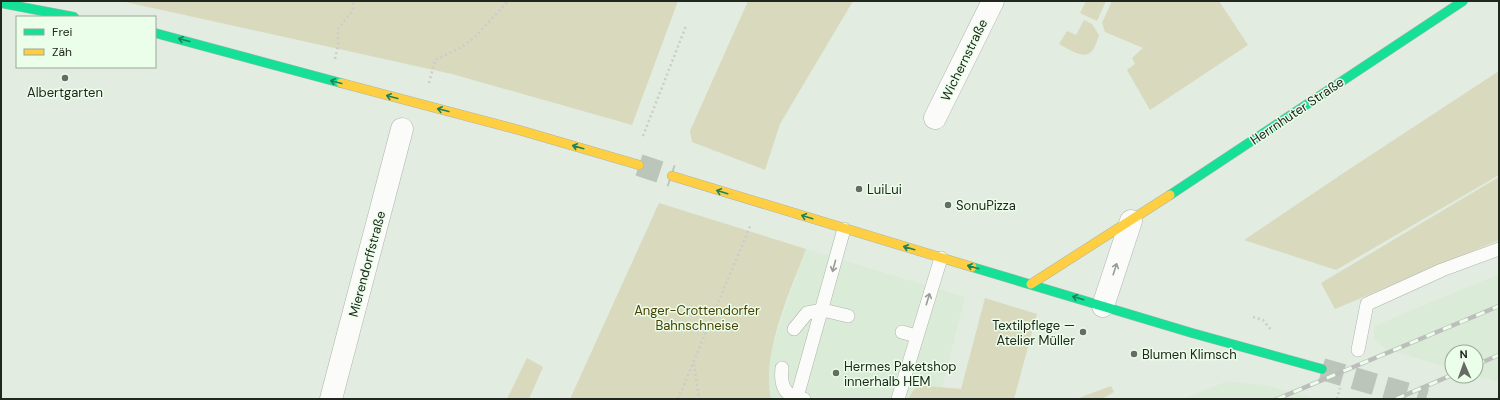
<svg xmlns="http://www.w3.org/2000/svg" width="1500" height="400" font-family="'DM Sans',sans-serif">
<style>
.built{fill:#daecd7}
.green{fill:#d9d9be}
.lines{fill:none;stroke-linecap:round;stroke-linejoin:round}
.secondary-tunnel{stroke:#bbc5b9;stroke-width:22;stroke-dasharray:22 11;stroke-linecap:butt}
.lane-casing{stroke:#adb4ab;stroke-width:14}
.street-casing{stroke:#adb4ab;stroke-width:23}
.fast-casing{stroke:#adb4ab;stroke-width:10}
.slow-casing{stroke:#adb4ab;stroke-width:10}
.path{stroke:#cacdc9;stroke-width:2.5;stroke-dasharray:2 3;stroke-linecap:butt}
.lane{stroke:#fbfcfa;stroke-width:13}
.street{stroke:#fbfcfa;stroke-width:22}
.fast{stroke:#16e098;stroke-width:9}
.slow{stroke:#ffcf43;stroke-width:9}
.rail-casing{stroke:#bbbebb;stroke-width:4.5}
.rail{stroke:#ebfee9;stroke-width:3;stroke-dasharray:9;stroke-linecap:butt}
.oneway{stroke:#1b845c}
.oneway2{stroke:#989c97}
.poi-dot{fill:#646c63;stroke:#ebfee9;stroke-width:1.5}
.labels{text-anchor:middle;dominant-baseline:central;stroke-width:3;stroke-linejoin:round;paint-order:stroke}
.street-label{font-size:13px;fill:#20271f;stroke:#ebfee9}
.poi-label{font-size:13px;fill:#20271f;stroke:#ebfee9;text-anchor:start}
.park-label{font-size:13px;fill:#4a4000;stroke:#ebfee9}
</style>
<rect width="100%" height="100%" fill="#e2ece0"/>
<g class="built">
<polygon points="806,249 965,297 942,387 917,385 908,399 771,399 768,387 771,351 786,305"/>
<polygon points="1499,274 1499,382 1474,376 1476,376 1476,352 1452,352 1452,369 1386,349 1374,339 1374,326"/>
<polygon points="1228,381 1264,385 1317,399 1183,399"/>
</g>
<g class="green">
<polygon points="121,1 678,1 632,125 452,74"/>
<polygon points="748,1 853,1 780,124 765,170 692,142 690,131"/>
<polygon points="1086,1 1106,1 1097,21 1080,13"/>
<polygon points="1112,1 1219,1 1248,45 1150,110 1127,70 1135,64 1132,58 1143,48 1105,32 1102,23"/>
<path d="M1084 20 1092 24 1099 35C1097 40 1095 49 1091 52 1083 60 1067 48 1059 44L1067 31 1076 35Z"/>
<polygon points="1499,71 1499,175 1336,270 1244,240 1348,170"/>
<polygon points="1499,177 1499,240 1335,309 1321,283"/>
<path d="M659 203 806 249C790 292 761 353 771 399H570Z"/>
<polygon points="985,298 1037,314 1014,399 908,399 917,385 961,389"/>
<polygon points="527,358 543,367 529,399 507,399"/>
<polygon points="1111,386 1114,392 1102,399 1076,399"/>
</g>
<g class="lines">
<g class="secondary-tunnel">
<polyline points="639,165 672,176"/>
<polyline points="1322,369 1426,399"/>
</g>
<defs>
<g id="lane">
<polyline points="794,329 807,313 823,310 848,316"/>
<polyline points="902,332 916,336"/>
<polyline points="1358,350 1367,304 1442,270 1499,249"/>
<path d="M782 368C781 377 781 390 791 395 794 397 800 398 804 399"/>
<polyline points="797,397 844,229"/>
<polyline points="898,399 941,258"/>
</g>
<g id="street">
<polyline points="935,118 993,1"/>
<polyline points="1103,306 1131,221"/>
<polyline points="331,399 402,129"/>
</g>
<g id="fast">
<polyline points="1,3 74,17"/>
<polyline points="155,33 341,83"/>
<polyline points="1170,195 1463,1"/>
<polyline points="972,267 1192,333 1322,369"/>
</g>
<g id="slow">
<polyline points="341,83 519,130 639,165"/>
<polyline points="672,176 972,267"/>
<polyline points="1031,284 1170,195"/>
</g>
</defs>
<use href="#lane" class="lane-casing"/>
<use href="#street" class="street-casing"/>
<use href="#fast" class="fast-casing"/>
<use href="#slow" class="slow-casing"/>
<g class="path">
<polyline points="335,59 338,45 338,29 353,10 353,1"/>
<polyline points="429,83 435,60 460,48 474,38 508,1"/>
<polyline points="643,136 686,26"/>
<polyline points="1253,317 1263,320 1271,330"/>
<polyline points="694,364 699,399"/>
<polyline points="678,399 751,224"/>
<polyline points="1337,399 1340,388"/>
</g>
<use href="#lane" class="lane"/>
<use href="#street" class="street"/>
<use href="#fast" class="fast"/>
<use href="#slow" class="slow"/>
<defs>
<g id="rail">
<polyline points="1476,365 1499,355"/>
<polyline points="1277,399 1499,306"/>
<polyline points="1396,399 1452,375"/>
</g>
</defs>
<use href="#rail" class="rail-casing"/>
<use href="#rail" class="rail"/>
</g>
<defs><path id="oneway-shaft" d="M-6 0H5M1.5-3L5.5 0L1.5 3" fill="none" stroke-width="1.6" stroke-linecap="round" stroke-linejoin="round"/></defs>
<g class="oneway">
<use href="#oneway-shaft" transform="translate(184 40) rotate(-165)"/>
<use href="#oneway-shaft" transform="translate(336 82) rotate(-165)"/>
<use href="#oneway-shaft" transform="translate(392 97) rotate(-165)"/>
<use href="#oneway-shaft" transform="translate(443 110) rotate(-166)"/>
<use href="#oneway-shaft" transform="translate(578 147) rotate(-164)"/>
<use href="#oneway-shaft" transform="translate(722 192) rotate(-163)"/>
<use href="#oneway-shaft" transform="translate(807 217) rotate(-163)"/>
<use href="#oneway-shaft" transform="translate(909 248) rotate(-164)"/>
<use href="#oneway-shaft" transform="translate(973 267) rotate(-164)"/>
<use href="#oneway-shaft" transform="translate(1078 298) rotate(-163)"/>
</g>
<g class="oneway2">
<use href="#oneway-shaft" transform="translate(834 266) rotate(105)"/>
<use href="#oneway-shaft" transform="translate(1115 269) rotate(-72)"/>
<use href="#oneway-shaft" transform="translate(928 299) rotate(-73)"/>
</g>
<g class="poi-dot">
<circle cx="65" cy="78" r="4"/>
<circle cx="859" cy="189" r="4"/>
<circle cx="948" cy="205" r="4"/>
<circle cx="1083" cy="332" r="4"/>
<circle cx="1134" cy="354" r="4"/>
<circle cx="836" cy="373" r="4"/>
</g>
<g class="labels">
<g class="street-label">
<text transform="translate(964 60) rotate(-64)">Wichernstraße</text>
<text transform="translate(1297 111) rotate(-34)">Herrnhuter Straße</text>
<text transform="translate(367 264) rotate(-75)">Mierendorffstraße</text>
</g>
<g class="poi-label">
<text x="65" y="92" text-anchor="middle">Albertgarten</text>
<text x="867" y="189">LuiLui</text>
<text x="956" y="205">SonuPizza</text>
<text x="1075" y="325" text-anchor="end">Textilpflege —<tspan x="1075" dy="15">Atelier Müller</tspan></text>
<text x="1142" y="354">Blumen Klimsch</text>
<text x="844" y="366">Hermes Paketshop<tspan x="844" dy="15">innerhalb HEM</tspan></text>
</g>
<g class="park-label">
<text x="697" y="310">Anger-Crottendorfer<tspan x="697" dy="15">Bahnschneise</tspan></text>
</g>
</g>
<rect width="1500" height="400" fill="none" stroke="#20271f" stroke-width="4"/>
<rect x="16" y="16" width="140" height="52" fill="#ebfee9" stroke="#9aa898"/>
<rect x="24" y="29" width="20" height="6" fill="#16e098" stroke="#9aa898"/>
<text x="52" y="36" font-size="12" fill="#20271f">Frei</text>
<rect x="24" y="49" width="20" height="6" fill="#ffcf43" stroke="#9aa898"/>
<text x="52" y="56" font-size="12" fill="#20271f">Zäh</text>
<g transform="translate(1464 364) rotate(358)"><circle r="19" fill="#ebfee9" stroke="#9aa898"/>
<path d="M0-3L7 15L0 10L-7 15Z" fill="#646c63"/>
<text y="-6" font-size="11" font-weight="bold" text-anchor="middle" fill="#20271f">N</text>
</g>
</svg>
